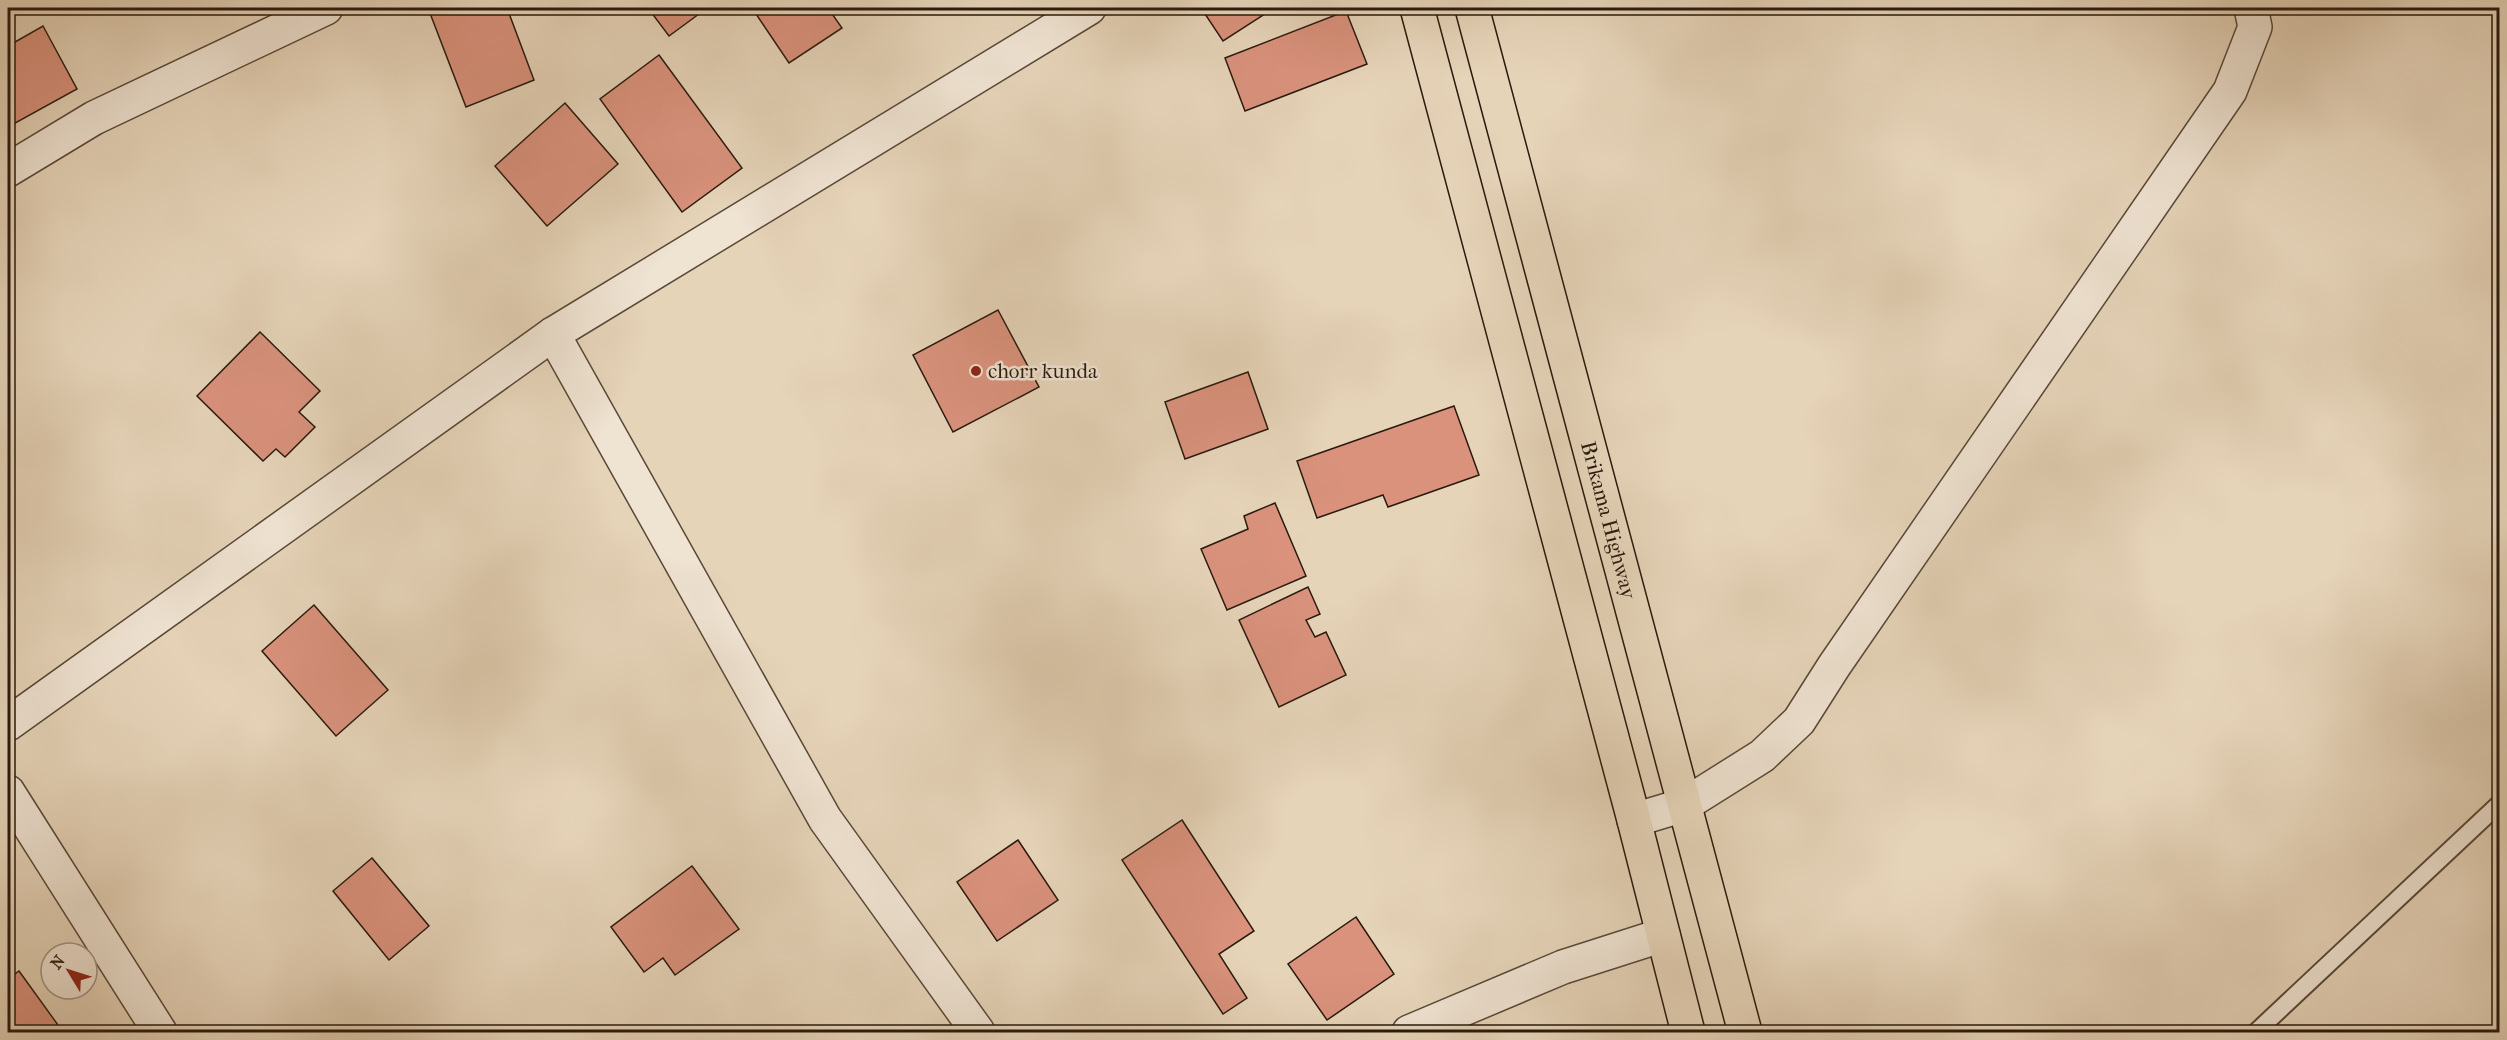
<svg xmlns="http://www.w3.org/2000/svg" width="2507" height="1040" font-family="'IM FELL French Canon',serif">
<style>
.building{fill:#da927d;stroke:#291a0d;stroke-width:1.5}
.lines{fill:none;stroke-linecap:round;stroke-linejoin:round}
.lane-casing{stroke:#584838;stroke-width:20}
.street-casing{stroke:#584838;stroke-width:36}
.highway-casing{stroke:#291a0d;stroke-width:36}
.lane{stroke:#efe3d2;stroke-width:16}
.street{stroke:#efe3d2;stroke-width:33}
.highway{stroke:#e6d4b9;stroke-width:33}
.poi-dot{fill:#8f2418;stroke:#efe3d2;stroke-width:2}
.labels{text-anchor:middle;dominant-baseline:central;stroke-width:5;stroke-linejoin:round;paint-order:stroke}
.poi-label{font-size:21px;fill:#291a0d;stroke:#efe3d2;text-anchor:start}
.street-label{font-size:21px;fill:#291a0d;stroke:#efe3d2}
</style>
<rect width="100%" height="100%" fill="#e6d4b9"/>
<filter id="stains"><feTurbulence type="fractalNoise" baseFrequency=".00333" numOctaves="4"/><feColorMatrix values="0 0 0 0 .2 0 0 0 0 .09 0 0 0 0 .02 0 0 0 .5 -.17"/></filter>
<radialGradient id="worn" r=".72"><stop offset=".6" stop-color="#630" stop-opacity="0"/><stop offset="1" stop-color="#630" stop-opacity=".3"/></radialGradient>
<g class="building">
<polygon points="428,8 507,8 534,80 466,107"/>
<polygon points="648,8 707,8 669,36"/>
<polygon points="752,8 828,8 842,28 789,63"/>
<polygon points="1201,8 1274,8 1223,41"/>
<polygon points="1346,11 1367,64 1245,111 1225,58"/>
<polygon points="43,26 77,89 8,127 8,46"/>
<polygon points="659,55 742,168 682,212 600,99"/>
<polygon points="565,103 618,164 547,226 495,166"/>
<polygon points="998,310 1039,387 953,432 913,355"/>
<polygon points="260,332 320,391 299,412 315,427 285,457 276,449 263,461 197,396"/>
<polygon points="1248,372 1268,429 1185,459 1165,402"/>
<polygon points="1454,406 1479,475 1388,507 1383,495 1317,518 1297,461"/>
<polygon points="1275,503 1306,576 1227,610 1201,549 1248,529 1244,516"/>
<polygon points="1308,587 1320,614 1306,620 1315,637 1326,632 1346,675 1279,707 1239,620"/>
<polygon points="314,605 388,690 336,736 262,651"/>
<polygon points="1182,820 1254,931 1219,954 1247,998 1223,1014 1122,860"/>
<polygon points="1018,840 1058,900 997,941 957,882"/>
<polygon points="372,858 429,926 389,960 333,891"/>
<polygon points="692,866 739,929 675,975 663,958 644,972 611,927"/>
<polygon points="1356,917 1394,974 1327,1020 1288,964"/>
<polygon points="19,971 58,1025 47,1032 8,1032 8,979"/>
</g>
<g class="lines">
<defs>
<polyline id="lane" points="2256,1032 2500,803"/>
<g id="street">
<polyline points="8,170 94,118 326,8"/>
<polyline points="553,334 825,819 978,1032"/>
<polyline points="8,724 553,334 1089,8"/>
<polyline points="8,792 160,1032"/>
<polyline points="1634,820 1684,805 1762,756 1799,721 1834,666 2230,91 2255,27 2251,8"/>
<polyline points="1409,1032 1563,967 1663,935"/>
</g>
<g id="highway">
<polyline points="1417,8 1634,820 1688,1032"/>
<path id="s1" d="M1472 8 1745 1032"/>
</g>
</defs>
<use href="#lane" class="lane-casing"/>
<use href="#street" class="street-casing"/>
<use href="#highway" class="highway-casing"/>
<use href="#lane" class="lane"/>
<use href="#street" class="street"/>
<use href="#highway" class="highway"/>
</g>
<circle class="poi-dot" cx="976" cy="371" r="6"/>
<g class="labels">
<g class="poi-label">
<text x="988" y="371">chorr kunda</text>
</g>
<g class="street-label">
<text stroke="none"><textPath href="#s1" startOffset="530">Brikama Highway</textPath></text>
</g>
</g>
<rect width="2507" height="1040" fill="none" stroke="#e6d4b9" stroke-width="30"/>
<rect x="9" y="9" width="2489" height="1022" fill="none" stroke="#291a0d" stroke-width="3"/>
<rect x="15" y="15" width="2477" height="1010" fill="none" stroke="#291a0d" stroke-width="1.5"/>
<g transform="translate(69 971) rotate(308)"><circle r="28" fill="#efe3d2" stroke="#a09383" stroke-width="1.5"/>
<path d="M0-4.5L10 22L0 15L-10 22Z" fill="#8f2418"/>
<text y="-9" font-size="16" font-weight="bold" text-anchor="middle" fill="#291a0d">N</text>
</g>
<rect width="100%" height="100%" filter="url(#stains)"/>
<rect width="100%" height="100%" fill="url(#worn)"/>
</svg>
